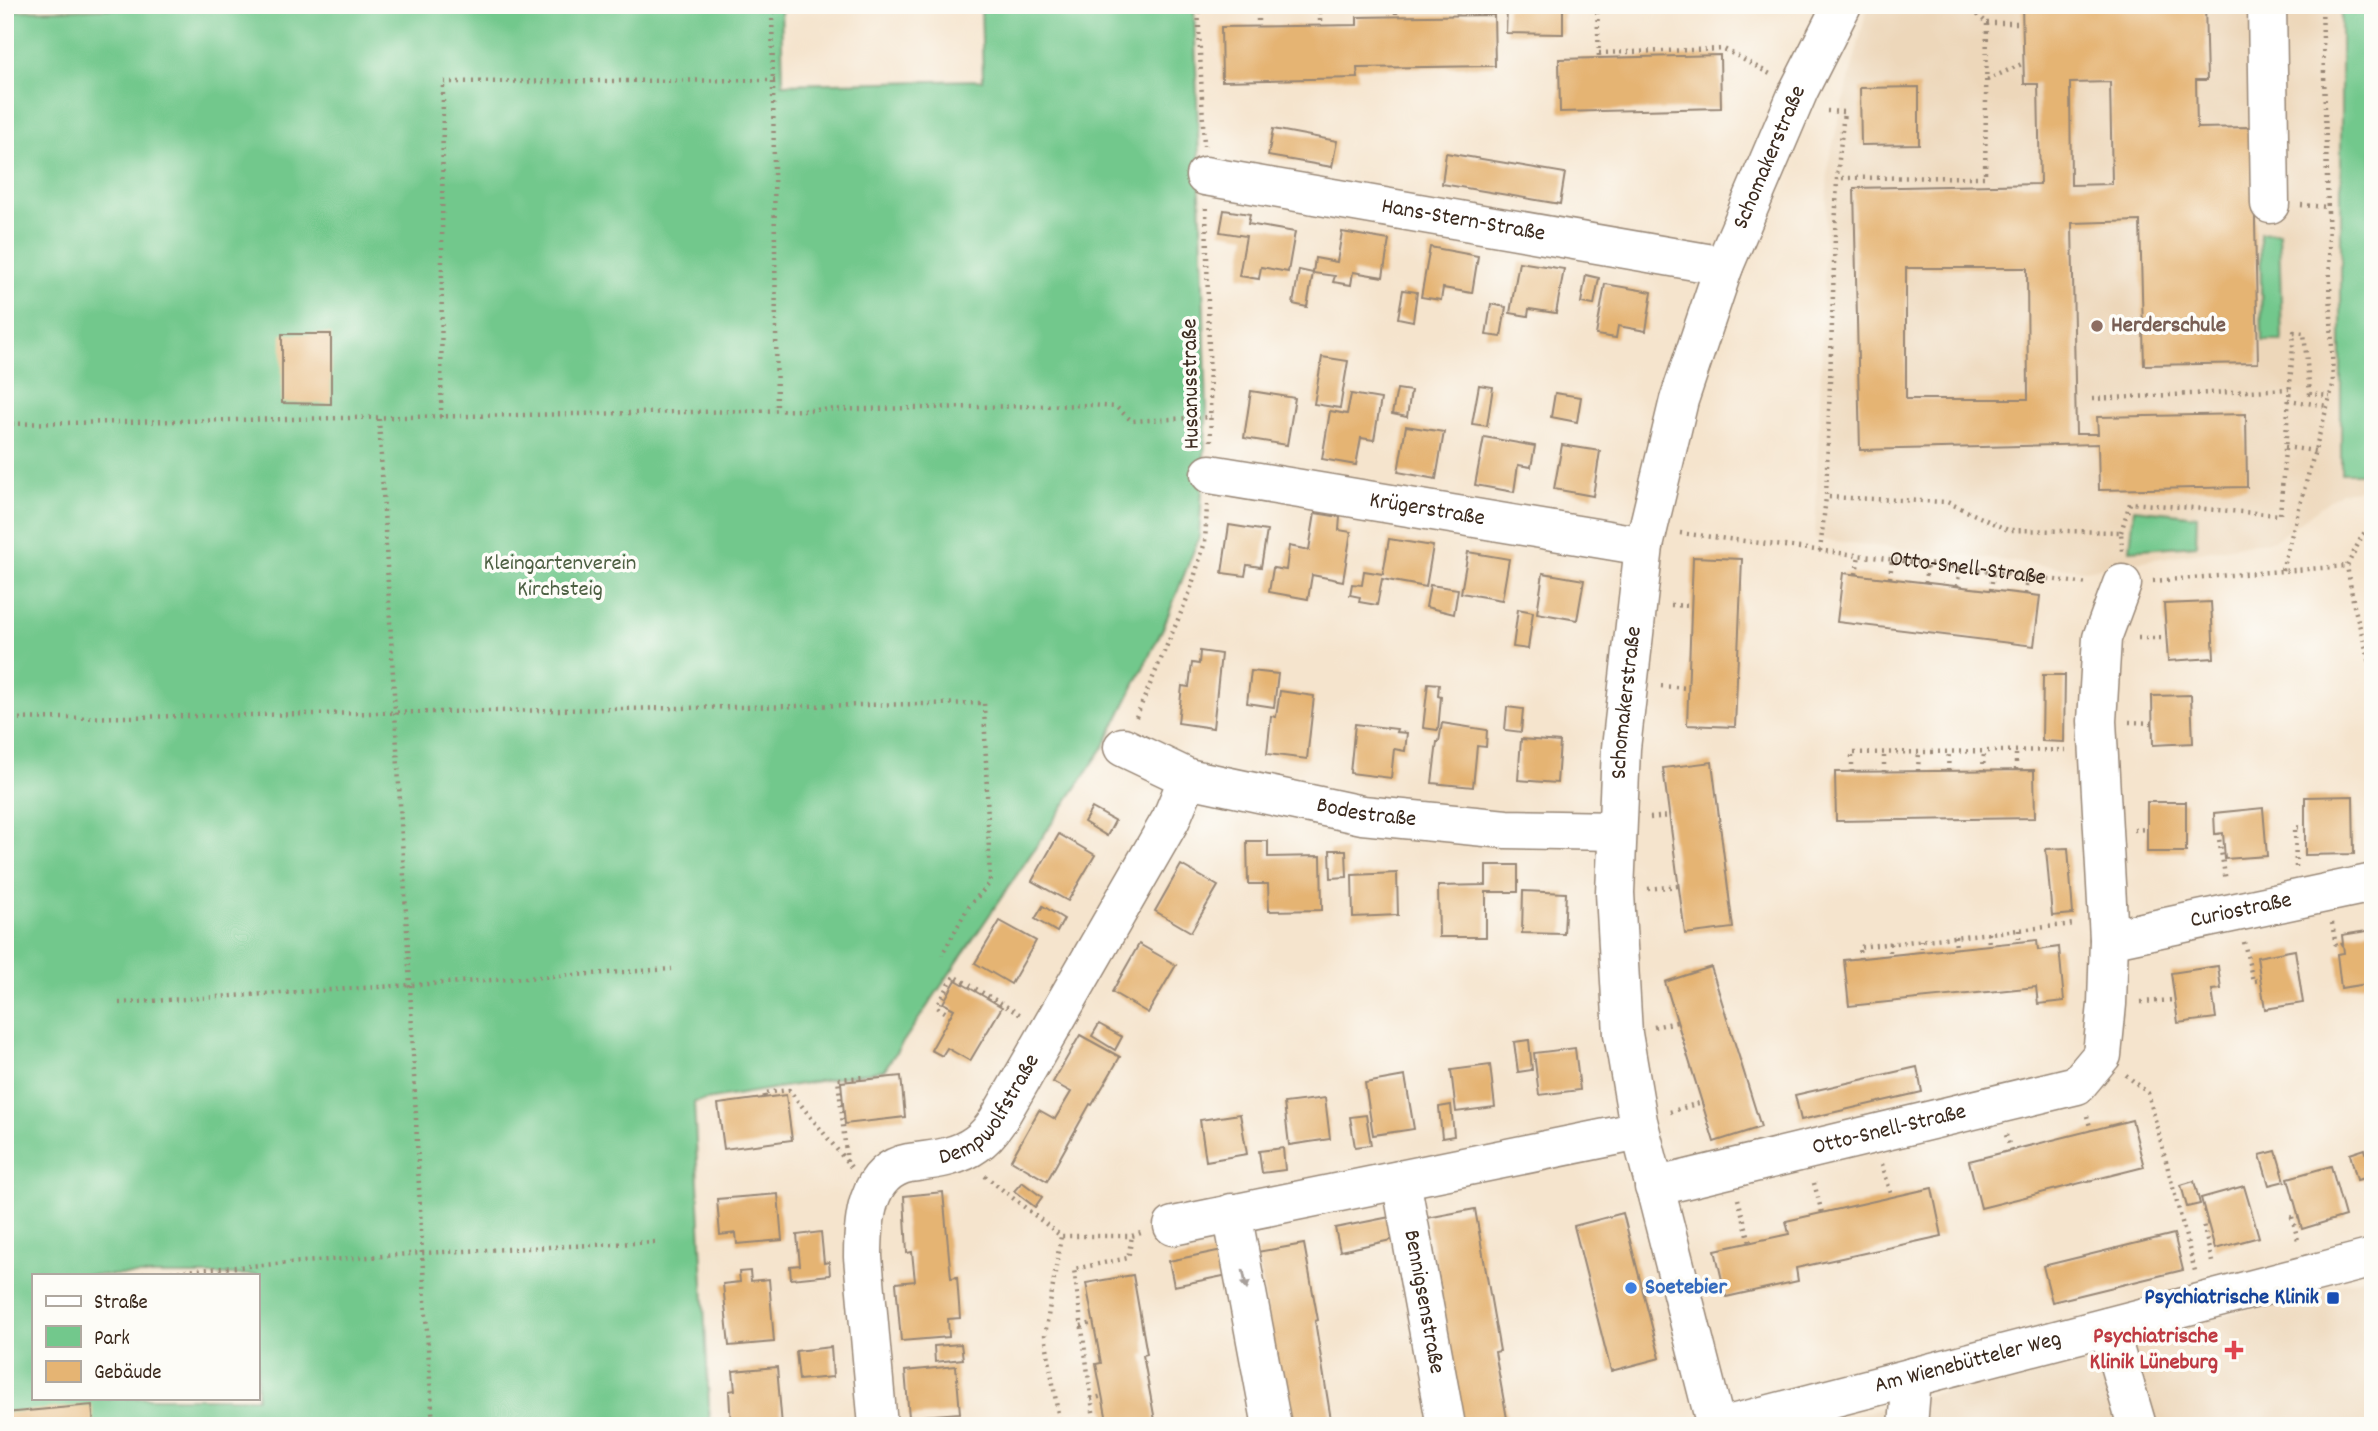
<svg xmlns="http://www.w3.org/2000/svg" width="2378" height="1431" font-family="Dekko,sans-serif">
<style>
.built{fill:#edd7ba}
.green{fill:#72c88c;stroke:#567955;stroke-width:2;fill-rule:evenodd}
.building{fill:#e5b473;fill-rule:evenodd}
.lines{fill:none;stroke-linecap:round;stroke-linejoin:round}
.minor-casing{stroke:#988776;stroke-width:41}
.path{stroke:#988776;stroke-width:4.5;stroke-dasharray:2 5;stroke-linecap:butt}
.minor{stroke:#fff;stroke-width:38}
.oneway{fill:#a79f9a}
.education-dot{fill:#8d6e63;stroke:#fdfcf7;stroke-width:2.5}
.shop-dot{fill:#3f7fe0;stroke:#fdfcf7;stroke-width:2.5}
.transit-dot{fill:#1a4fb4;stroke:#fdfcf7;stroke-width:2.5}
.health-dot{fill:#e0444e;stroke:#fdfcf7;stroke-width:2.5}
.labels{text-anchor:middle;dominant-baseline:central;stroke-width:7;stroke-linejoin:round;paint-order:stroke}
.street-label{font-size:23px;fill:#3b2a1e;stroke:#fdfcf7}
.education-label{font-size:23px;font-weight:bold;fill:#785e54;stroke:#fdfcf7;text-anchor:start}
.park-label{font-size:23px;fill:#4e6144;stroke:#fdfcf7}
.shop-label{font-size:23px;font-weight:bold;fill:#366cbe;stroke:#fdfcf7;text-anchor:start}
.transit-label{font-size:23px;font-weight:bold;fill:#164399;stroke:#fdfcf7;text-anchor:end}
.health-label{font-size:23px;font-weight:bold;fill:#be3a42;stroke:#fdfcf7;text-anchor:end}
</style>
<rect width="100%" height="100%" fill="#fdfcf7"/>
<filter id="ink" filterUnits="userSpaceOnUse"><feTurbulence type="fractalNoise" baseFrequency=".0143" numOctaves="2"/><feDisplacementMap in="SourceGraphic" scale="14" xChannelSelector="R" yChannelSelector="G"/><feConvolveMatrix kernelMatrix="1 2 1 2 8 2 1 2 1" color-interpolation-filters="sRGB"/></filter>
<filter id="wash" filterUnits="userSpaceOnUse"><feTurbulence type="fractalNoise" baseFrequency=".00686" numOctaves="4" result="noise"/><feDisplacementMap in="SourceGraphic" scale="28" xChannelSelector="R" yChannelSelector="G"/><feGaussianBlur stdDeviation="1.57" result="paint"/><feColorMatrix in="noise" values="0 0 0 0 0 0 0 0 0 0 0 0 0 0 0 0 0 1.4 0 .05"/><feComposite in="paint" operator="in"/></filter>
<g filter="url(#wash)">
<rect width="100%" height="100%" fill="#f5e4cd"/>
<g class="built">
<polygon points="1868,5 2373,5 2373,488 2341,492 2275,540 2085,570 1815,539 1828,164"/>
<polygon points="2373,1275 2373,1426 1817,1426"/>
</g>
<g class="green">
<path d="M278 5H781L783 84 983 80 981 5H1194L1207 409 1199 537 1163 628 1103 748 884 1070 694 1102 710 1426H5V11ZM33 1275H257V1398H33Z"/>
<rect x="2341" y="5" width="32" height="468"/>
<polygon points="2279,232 2282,341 2262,341 2260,233"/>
<polygon points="2134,509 2197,516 2196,545 2130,550"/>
</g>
<g id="blocks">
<g class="building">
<path d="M2022 5H2205L2207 80H2196L2197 128 2253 127 2258 363 2144 365 2140 221 2072 223 2076 434H2098L2097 417 2246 414 2247 487 2099 490 2098 444 1860 450 1854 188 2040 184 2038 84H2024ZM2110 82 2112 184 2071 185 2070 83ZM1906 268H2027L2028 399H1906Z"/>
<polygon points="1507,8 1563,8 1563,34 1506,33"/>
<polygon points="1494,15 1495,66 1357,68 1358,78 1222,81 1221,27 1357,25 1357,17"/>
<polygon points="1720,55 1721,108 1560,112 1559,59"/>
<polygon points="1919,87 1919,144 1861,145 1860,88"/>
<polygon points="1273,129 1337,141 1332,167 1268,156"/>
<polygon points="1446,153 1565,173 1560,204 1442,184"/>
<polygon points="1224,210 1250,214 1248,224 1295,232 1288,272 1261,267 1259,279 1239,276 1246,236 1220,232"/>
<polygon points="1342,232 1389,240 1383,277 1353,272 1351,285 1333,282 1335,276 1313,273 1315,258 1337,262"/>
<polygon points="1430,247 1478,256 1472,293 1443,288 1441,300 1421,297"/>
<polygon points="1519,262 1564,269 1556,313 1529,309 1528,316 1510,313"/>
<polygon points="1299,270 1313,273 1307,307 1293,304"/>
<polygon points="1586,275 1599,278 1594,305 1581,303"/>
<polygon points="1605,284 1652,292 1646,331 1618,326 1616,338 1596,335"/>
<polygon points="1403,290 1417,292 1413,321 1398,318"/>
<polygon points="1491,304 1506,307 1501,337 1486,335"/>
<polygon points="282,334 331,334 331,404 282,403"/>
<polygon points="1322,357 1348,361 1340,408 1314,404"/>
<polygon points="1479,385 1493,387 1487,426 1472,424"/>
<polygon points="1397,389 1411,391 1407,417 1392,414"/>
<polygon points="1251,391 1295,398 1287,445 1244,438"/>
<polygon points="1555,393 1581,397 1577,422 1551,417"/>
<polygon points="1351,394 1381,399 1374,440 1361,438 1356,465 1322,459 1330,411 1347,414"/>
<polygon points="1406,426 1444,432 1436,479 1398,472"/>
<polygon points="1484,437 1535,446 1531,467 1518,465 1514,492 1475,485"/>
<polygon points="1562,445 1600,451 1593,496 1554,489"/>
<polygon points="1315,513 1340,517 1339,530 1351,532 1343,581 1312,575 1308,599 1269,592 1273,568 1286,570 1289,546 1309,550"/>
<polygon points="1229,525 1267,531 1261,567 1247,565 1245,576 1222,573"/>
<polygon points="1389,539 1433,546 1426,587 1382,579 1377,605 1359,602 1360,597 1350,595 1352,584 1362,585 1364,571 1383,574"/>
<polygon points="1468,552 1509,559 1502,600 1461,593"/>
<polygon points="1693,557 1742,559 1735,727 1687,725"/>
<polygon points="1543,573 1584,580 1577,620 1537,613"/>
<polygon points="1843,573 2040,596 2034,646 1837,622"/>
<polygon points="1430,585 1458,589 1454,614 1426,607"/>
<polygon points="2211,602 2214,658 2168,661 2164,604"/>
<polygon points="1518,609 1533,612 1528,649 1513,647"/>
<polygon points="1200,651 1221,654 1213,728 1178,723 1182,686 1189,687 1192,663 1199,664"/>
<polygon points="1251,671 1278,674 1274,707 1247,703"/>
<polygon points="2043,675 2065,675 2064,742 2042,741"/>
<polygon points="1428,683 1439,684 1438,696 1441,697 1438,730 1423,728"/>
<polygon points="1280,691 1314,696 1307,759 1267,754 1271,716 1276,717"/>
<polygon points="2191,695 2193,743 2153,745 2152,696"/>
<polygon points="1507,707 1523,709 1521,732 1505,730"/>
<polygon points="1442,723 1487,730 1486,747 1477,746 1473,787 1432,783 1437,742 1439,742"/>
<polygon points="1355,724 1397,729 1396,732 1407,733 1405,751 1394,749 1391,778 1350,773"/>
<polygon points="1521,739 1560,742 1557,783 1518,780"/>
<polygon points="1712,762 1733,928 1685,934 1663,768"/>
<polygon points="2034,770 2035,818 1836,821 1835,772"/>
<polygon points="2353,796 2354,854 2305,855 2305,797"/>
<rect x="2147" y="802" width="39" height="50"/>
<polygon points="1092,808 1115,821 1107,836 1084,822"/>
<polygon points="2263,808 2267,856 2225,859 2223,833 2215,834 2214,813"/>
<polygon points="1059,834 1095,855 1068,901 1032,881"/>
<polygon points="1247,841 1268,841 1268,857 1321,856 1322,910 1269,911 1268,884 1248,884"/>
<polygon points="2068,848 2073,914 2052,916 2046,849"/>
<polygon points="1330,850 1346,850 1347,877 1331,878"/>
<polygon points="1181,865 1218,886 1191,932 1155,911"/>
<polygon points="1486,865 1518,865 1518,892 1486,892 1486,937 1439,937 1438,886 1486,885"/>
<polygon points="1397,873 1398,915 1353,917 1352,875"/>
<polygon points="1523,891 1566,893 1564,934 1522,933"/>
<polygon points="1043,906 1064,919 1057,932 1035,919"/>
<polygon points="1000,921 1036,941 1011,984 975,963"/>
<polygon points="2373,930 2373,983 2341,988 2337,954 2344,953 2342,935"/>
<polygon points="2037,940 2038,950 2059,947 2064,1001 2038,1004 2036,987 1849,1006 1844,960"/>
<polygon points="1139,944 1176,965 1148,1013 1112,992"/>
<polygon points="2295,950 2303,1003 2265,1009 2257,957"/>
<polygon points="2218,966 2221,989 2212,990 2216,1018 2178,1023 2171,973"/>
<polygon points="1711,967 1761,1127 1714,1142 1665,982"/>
<polygon points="956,980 1002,1007 970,1061 947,1048 942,1056 931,1050 954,1009 943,1003"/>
<polygon points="1099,1024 1122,1037 1115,1050 1092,1036"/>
<polygon points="1080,1035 1120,1057 1092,1105 1090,1104 1047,1181 1011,1160 1039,1110 1055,1119 1071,1092 1053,1082"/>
<polygon points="1529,1040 1532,1070 1518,1072 1514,1042"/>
<polygon points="1575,1048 1580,1090 1539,1095 1534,1053"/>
<polygon points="1490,1065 1495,1107 1456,1112 1451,1070"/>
<polygon points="1917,1067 1922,1092 1801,1120 1795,1095"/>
<polygon points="901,1076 905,1117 845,1124 841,1082"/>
<polygon points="1405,1076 1414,1129 1373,1135 1365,1083"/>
<polygon points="786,1095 792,1140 724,1149 718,1104"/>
<polygon points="1325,1098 1330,1139 1289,1145 1284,1103"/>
<polygon points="1451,1105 1454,1136 1442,1138 1439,1107"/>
<polygon points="1240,1114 1247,1154 1206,1161 1200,1120"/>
<polygon points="1366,1115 1371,1145 1355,1147 1350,1117"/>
<polygon points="2132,1120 2144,1167 1981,1208 1969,1161"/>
<polygon points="1283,1148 1285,1170 1262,1173 1259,1151"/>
<polygon points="2365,1149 2368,1159 2373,1158 2373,1176 2357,1180 2350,1154"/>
<polygon points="2276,1151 2285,1181 2269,1185 2260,1155"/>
<polygon points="2331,1166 2345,1216 2302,1229 2288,1178"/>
<polygon points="2194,1181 2200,1204 2187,1207 2181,1185"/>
<polygon points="1022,1182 1042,1197 1035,1207 1014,1191"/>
<polygon points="2244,1186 2259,1237 2215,1249 2201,1198"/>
<polygon points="1932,1188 1942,1236 1796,1268 1798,1281 1726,1297 1715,1250 1789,1234 1786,1221"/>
<polygon points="943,1192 951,1278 957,1277 960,1318 948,1319 949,1337 901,1341 896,1283 915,1281 912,1252 907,1253 904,1196"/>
<polygon points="778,1194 782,1240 737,1244 736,1233 720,1235 717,1199"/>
<polygon points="1475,1209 1500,1351 1495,1352 1508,1424 1497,1426 1461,1426 1438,1291 1441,1291 1427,1218"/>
<polygon points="1623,1213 1660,1358 1611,1371 1574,1226"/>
<polygon points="1400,1215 1405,1237 1340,1251 1335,1228"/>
<polygon points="821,1232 824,1263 829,1262 830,1275 791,1279 790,1266 800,1265 797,1235"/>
<polygon points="2174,1234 2183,1270 2052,1302 2043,1266"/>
<polygon points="1304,1244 1318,1320 1315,1321 1332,1426 1284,1426 1257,1252"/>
<polygon points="1232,1248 1238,1273 1174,1286 1169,1261"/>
<polygon points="750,1271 751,1281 769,1279 774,1342 729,1346 723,1284 740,1282 739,1272"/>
<polygon points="1133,1275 1147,1354 1143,1355 1156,1426 1108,1426 1096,1364 1101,1363 1086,1283"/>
<polygon points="961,1344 963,1359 935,1362 934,1346"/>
<polygon points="831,1347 833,1377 799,1380 796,1351"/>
<polygon points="956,1366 960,1413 909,1417 905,1371"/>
<polygon points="777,1367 782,1426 731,1426 729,1391 735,1390 733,1371"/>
<polygon points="92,1405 94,1426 5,1426 5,1413"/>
</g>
</g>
</g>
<g filter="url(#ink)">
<use href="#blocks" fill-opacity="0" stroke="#988776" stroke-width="2"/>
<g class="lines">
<defs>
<g id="minor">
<polyline points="2267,5 2270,204"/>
<path id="s2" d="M1205 176 1724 266"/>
<path id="s3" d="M1210 474 1644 546"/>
<path id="s4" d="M1123 747 1188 778 1362 815 1506 829 1617 831"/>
<path id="s5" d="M2109 939 2373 883"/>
<path id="s6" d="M1401 1180 1446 1426"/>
<path id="s7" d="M1654 1187 2077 1085 2102 1055 2107 1004 2109 939 2097 721 2102 638 2122 584"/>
<polyline points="1232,1213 1272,1426"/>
<polyline points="1173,1226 1640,1131"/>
<polyline points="2108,1327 2137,1426"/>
<path id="s8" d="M878 1426 863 1257C863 1223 865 1171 909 1163 931 1160 957 1158 976 1144 985 1138 992 1129 998 1120L1171 819 1188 778"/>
<path id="s9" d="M1716 1426 1638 1121 1623 1034 1615 893 1621 748 1644 546 1679 400 1724 266 1799 90 1842 5"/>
<path id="s10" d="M1724 1426 2373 1258"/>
<polyline points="1908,1426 1912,1377"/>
</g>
</defs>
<use href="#minor" class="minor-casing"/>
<g class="path">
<polyline points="772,5 777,411"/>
<polyline points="1198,5 1204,146"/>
<polyline points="1258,5 1258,27"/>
<polyline points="1320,5 1320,25"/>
<polyline points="1396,5 1396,16"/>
<polyline points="1457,5 1458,15"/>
<polyline points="1597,5 1599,58"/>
<polyline points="1967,5 1987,23 1985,177 1837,178 1826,497 1947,502 2008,530 2121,532 2122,551"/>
<polyline points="1987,23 2023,23"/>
<polyline points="1599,53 1724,49 1770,74"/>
<polyline points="1987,80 2024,63"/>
<polyline points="1827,111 1844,112 1837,178"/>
<polyline points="2301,205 2328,207"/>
<polyline points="1206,208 1211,444"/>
<polyline points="2092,399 2289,389"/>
<polyline points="2288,400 2327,406"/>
<polyline points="441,417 443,82 775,80"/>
<polyline points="379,419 410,986 422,1253 433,1426"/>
<polyline points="5,424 1091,405 1116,407 1132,421 1211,417"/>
<polyline points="2285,447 2315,451"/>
<polyline points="2373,522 2362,536 2347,566 2354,606 2373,674"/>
<polyline points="2121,532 2130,503 2280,515 2294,332 2304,333 2310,394 2330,396"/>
<path id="s1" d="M1680 533 2088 584"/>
<polyline points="1820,551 1826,497"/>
<polyline points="2282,570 2333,385 2322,5"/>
<polyline points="1856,574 1859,555"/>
<polyline points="1890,578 1892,560"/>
<polyline points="2153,581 2347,566"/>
<polyline points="1925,583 1927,564"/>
<polyline points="1957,586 1960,569"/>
<polyline points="1991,590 1993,573"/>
<polyline points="2025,594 2027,578"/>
<polyline points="1671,605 1691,606"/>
<polyline points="2138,638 2166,638"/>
<polyline points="1661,686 1688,688"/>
<polyline points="1136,717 1189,594 1205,542 1207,505"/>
<polyline points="5,719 984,703 990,883 969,906 942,955"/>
<polyline points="2129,722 2153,723"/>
<polyline points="2016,770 2016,750"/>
<polyline points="1918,771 1919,752"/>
<polyline points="1948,771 1949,751"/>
<polyline points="1983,771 1984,751"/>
<polyline points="1852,772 1852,753 2066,750"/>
<polyline points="1884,772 1884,752"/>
<polyline points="1650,818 1670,816"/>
<polyline points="2134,830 2147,829"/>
<polyline points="2218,833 2226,881"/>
<polyline points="2296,867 2295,827 2305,828"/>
<polyline points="1648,889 1678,886"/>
<polyline points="2332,923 2336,946 2343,945"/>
<polyline points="2019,930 2019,942"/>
<polyline points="1988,933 1989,945"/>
<polyline points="1955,936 1956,949"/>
<polyline points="1921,940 1921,952"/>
<polyline points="2244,942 2253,981 2261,980"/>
<polyline points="1890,943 1890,956"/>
<polyline points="1860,959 1859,947 2075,924"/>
<polyline points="2141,1002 2175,1000"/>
<polyline points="119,1003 672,969"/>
<polyline points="951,1016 937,1007 954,976 1021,1015"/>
<polyline points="1654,1027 1677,1022"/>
<polyline points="2126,1075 2148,1093 2195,1271"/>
<polyline points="765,1097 764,1093 789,1090 851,1167"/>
<polyline points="1670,1112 1702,1102"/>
<polyline points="2087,1116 2091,1130"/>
<polyline points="2006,1135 2011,1151"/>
<polyline points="847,1162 838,1079 864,1077 864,1080"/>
<polyline points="1882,1164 1892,1197"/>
<polyline points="985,1176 1061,1236 1132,1236 1141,1233"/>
<polyline points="1814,1183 1822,1213"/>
<polyline points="2373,1192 2373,1198"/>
<polyline points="1738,1199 1750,1242"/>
<polyline points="2299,1216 2292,1217 2299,1244"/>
<polyline points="2208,1223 2203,1224 2213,1266"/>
<polyline points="143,1274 422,1253 657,1242"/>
<polyline points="1081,1326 1093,1323"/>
<polyline points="1091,1399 1103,1396"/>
<polyline points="1060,1426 1045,1335 1061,1236"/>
<polyline points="1095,1426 1074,1269 1128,1258 1132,1236"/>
</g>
<use href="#minor" class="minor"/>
</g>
<defs><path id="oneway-solid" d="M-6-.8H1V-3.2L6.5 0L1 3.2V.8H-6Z" transform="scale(1.75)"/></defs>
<use class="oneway" href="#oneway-solid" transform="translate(1245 1280) rotate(79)"/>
</g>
<circle class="education-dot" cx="2097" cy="326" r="7"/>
<circle class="shop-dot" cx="1631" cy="1288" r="7"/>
<rect class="transit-dot" x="2326" y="1291" width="14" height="14" rx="3.5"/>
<path class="health-dot" d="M2230.5 1339.5h7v7h7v7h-7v7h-7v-7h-7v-7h7z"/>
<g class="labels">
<g class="street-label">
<text stroke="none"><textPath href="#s9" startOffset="1302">Schomakerstraße</textPath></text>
<text stroke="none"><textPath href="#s2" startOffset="262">Hans-Stern-Straße</textPath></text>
<text transform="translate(1192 384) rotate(-91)">Husanusstraße</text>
<text stroke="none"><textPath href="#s3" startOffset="220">Krügerstraße</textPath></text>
<text stroke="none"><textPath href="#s1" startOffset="290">Otto-Snell-Straße</textPath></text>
<text stroke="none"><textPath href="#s9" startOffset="735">Schomakerstraße</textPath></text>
<text stroke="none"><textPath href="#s4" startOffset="254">Bodestraße</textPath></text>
<text stroke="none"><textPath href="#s5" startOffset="135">Curiostraße</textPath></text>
<text stroke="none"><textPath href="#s8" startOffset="388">Dempwolfstraße</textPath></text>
<text stroke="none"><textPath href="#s7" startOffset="242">Otto-Snell-Straße</textPath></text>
<text stroke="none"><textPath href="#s6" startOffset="124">Bennigsenstraße</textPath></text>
<text stroke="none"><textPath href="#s10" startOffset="252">Am Wienebütteler Weg</textPath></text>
</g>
<g class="education-label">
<text x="2111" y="326">Herderschule</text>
</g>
<g class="park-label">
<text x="560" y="564">Kleingartenverein<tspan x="560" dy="26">Kirchsteig</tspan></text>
</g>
<g class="shop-label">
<text x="1645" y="1288">Soetebier</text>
</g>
<g class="transit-label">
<text x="2319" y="1298">Psychiatrische Klinik</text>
</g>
<g class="health-label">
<text x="2218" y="1337">Psychiatrische<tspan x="2218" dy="26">Klinik Lüneburg</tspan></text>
</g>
</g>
<rect width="2378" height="1431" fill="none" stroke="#fdfcf7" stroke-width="28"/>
<rect x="32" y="1274" width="228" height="126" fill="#fdfcf7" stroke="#afa8a0" stroke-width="2"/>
<rect x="46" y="1296" width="35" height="10" fill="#ffffff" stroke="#afa8a0" stroke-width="2"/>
<text x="94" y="1308" font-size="21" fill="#3b2a1e">Straße</text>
<rect x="46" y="1326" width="35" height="21" fill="#72c88c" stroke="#afa8a0" stroke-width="2"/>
<text x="94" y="1344" font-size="21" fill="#3b2a1e">Park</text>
<rect x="46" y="1361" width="35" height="21" fill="#e5b473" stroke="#afa8a0" stroke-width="2"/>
<text x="94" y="1378" font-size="21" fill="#3b2a1e">Gebäude</text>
</svg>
